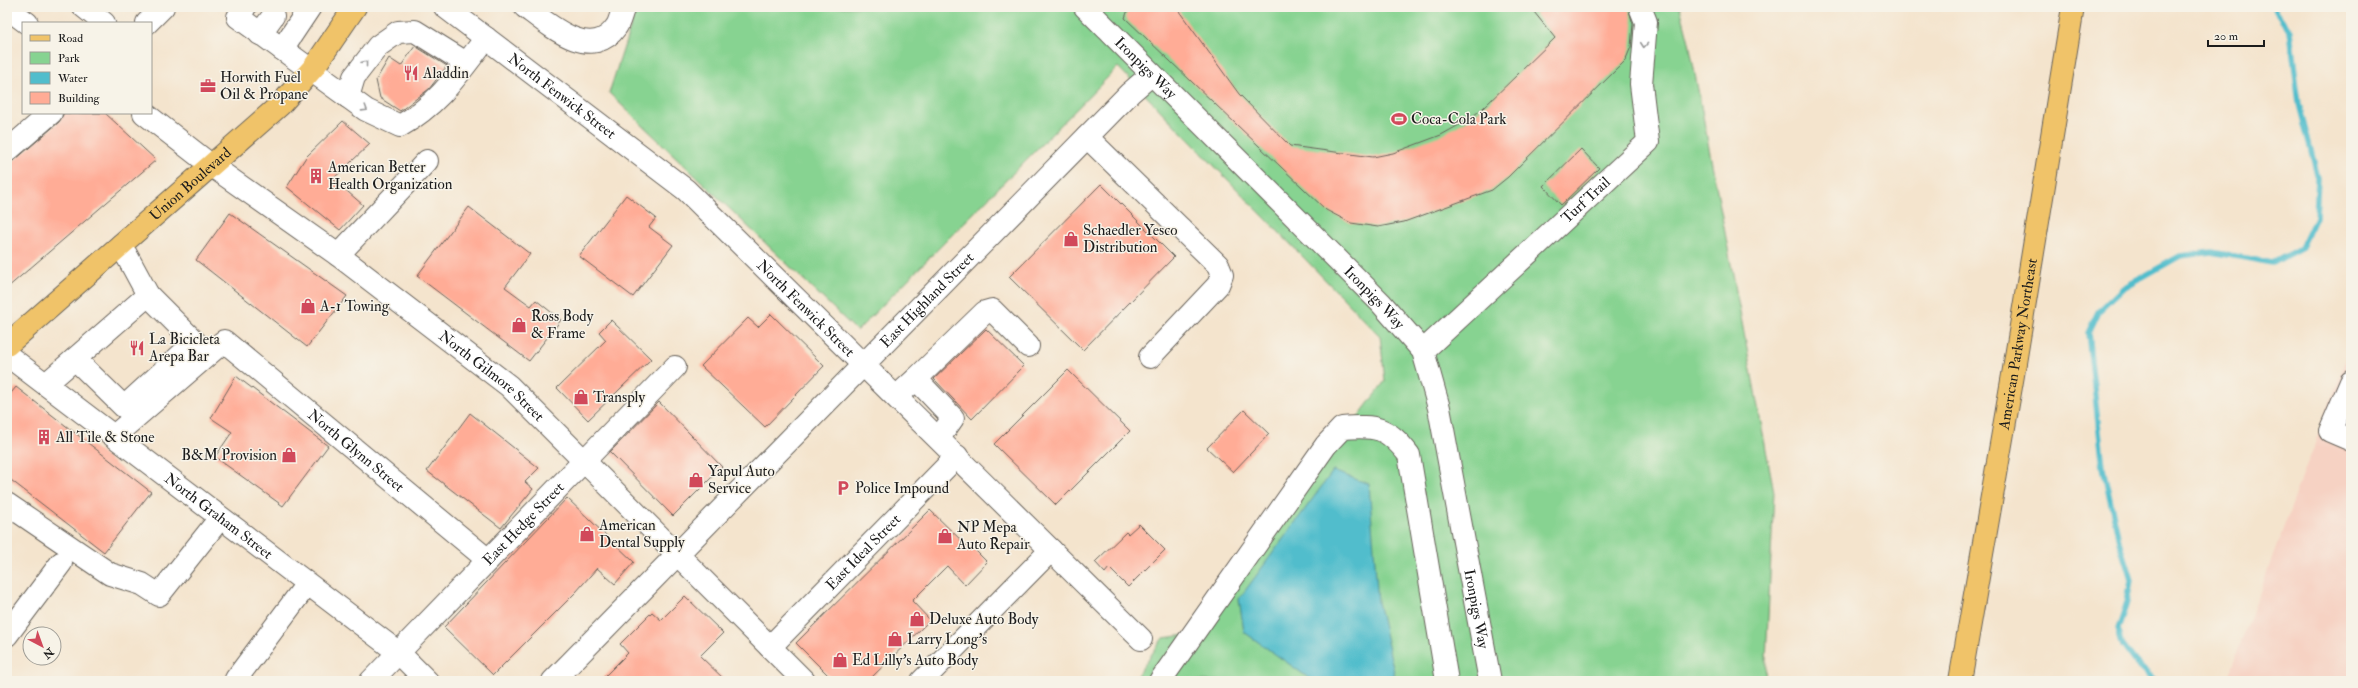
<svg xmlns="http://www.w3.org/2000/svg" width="2358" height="688" font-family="'IM FELL Double Pica',serif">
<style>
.built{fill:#f6d2c3}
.green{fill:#87d391;stroke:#527856}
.water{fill:#51bdcc;stroke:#366c74}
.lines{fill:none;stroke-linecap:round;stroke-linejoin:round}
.stream{stroke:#51bdcc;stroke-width:5.5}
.building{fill:#ffac96}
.minor-casing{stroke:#68625a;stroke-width:24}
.major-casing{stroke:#68625a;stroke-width:24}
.minor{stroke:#fff;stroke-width:22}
.major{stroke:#f0c369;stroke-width:22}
.oneway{stroke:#999}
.labels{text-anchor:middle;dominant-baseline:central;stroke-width:3;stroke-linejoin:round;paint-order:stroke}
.street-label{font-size:15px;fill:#1c1c1c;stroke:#f7f3e8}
.poi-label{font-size:15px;fill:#1c1c1c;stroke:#f7f3e8;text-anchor:start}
</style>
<rect width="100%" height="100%" fill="#f7f3e8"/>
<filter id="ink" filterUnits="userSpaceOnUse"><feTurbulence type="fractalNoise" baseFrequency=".025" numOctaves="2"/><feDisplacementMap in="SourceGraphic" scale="8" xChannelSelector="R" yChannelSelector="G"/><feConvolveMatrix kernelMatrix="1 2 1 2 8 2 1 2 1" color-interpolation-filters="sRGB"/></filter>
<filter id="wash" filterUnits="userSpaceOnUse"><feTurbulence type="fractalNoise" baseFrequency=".012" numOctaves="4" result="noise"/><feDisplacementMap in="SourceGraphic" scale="16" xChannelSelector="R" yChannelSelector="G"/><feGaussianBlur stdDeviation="0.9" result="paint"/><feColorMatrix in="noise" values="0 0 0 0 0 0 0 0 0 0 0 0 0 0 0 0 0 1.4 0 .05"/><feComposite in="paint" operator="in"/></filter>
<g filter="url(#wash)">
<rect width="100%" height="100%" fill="#f4e4cd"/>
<polygon class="built" points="2351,346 2351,681 2229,681 2228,677"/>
<polygon class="green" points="637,7 1680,7 1689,42 1774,492 1765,681 1133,681 1163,638 1194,634 1385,381 1380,336 1118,67 857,331 609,93"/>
<polygon class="water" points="1333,471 1369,484 1378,602 1396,681 1313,681 1244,632 1239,599"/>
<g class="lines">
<polyline class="stream" points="2156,681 2135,662 2123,646 2118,629 2127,602 2131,580 2119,541 2103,467 2088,333 2098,312 2123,288 2180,256 2212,252 2273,263 2302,247 2316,217 2318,178 2299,104 2290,31 2273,7"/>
</g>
<g id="blocks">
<g class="building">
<polygon points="1129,7 1176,7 1239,94 1290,146 1373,157 1393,153 1441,135 1468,120 1483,108 1555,38 1530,7 1628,7 1633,24 1631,47 1625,61 1508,177 1492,190 1404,222 1378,227 1351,223 1326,210 1125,18"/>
<polygon points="415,46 447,66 429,89 400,111 380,98 376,80 389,58 401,66"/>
<polygon points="105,113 156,160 7,288 7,163 15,160 59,122 64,113"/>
<polygon points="343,121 370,144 333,179 363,205 340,230 287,187 306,157"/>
<polygon points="1581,149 1599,168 1561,205 1543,186"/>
<polygon points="1101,184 1174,257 1083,350 1009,277"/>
<polygon points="626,195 656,218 649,227 673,245 633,297 579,256"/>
<polygon points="469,207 530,254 505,287 531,306 536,300 561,320 529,361 417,276"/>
<polygon points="230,213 347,296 307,347 196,260"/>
<polygon points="771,314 824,366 765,427 701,366 748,318 758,327"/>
<polygon points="611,320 651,359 588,420 557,388 606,340 599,332"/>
<polygon points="986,329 1024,366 972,419 934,379"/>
<polygon points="1068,370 1130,431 1056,505 994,444"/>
<polygon points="236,376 328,446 283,506 215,457 232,432 211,418"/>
<polygon points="16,387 151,492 104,552 7,477 7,398"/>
<polygon points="659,402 722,467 673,516 610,452"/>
<polygon points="1244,410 1269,434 1233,472 1207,448"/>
<polygon points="470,413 539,468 525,482 533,489 501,528 427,471"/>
<polygon points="567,498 634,562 615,584 597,568 576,592 493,675 444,627"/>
<polygon points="930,510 967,546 969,544 987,562 965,585 947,566 912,601 930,620 868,681 834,681 796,643"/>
<polygon points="1139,524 1165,550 1128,587 1109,568 1105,573 1095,562 1126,532 1128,534"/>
<polygon points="685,596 723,633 700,656 726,681 600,681 628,653 620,644 652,612 661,620"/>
</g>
</g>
</g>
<g filter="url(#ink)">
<use href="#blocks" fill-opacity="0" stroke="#68625a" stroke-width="1"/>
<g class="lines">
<defs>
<g id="minor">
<polyline points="84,7 104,23"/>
<polyline points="245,7 238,17 282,49 310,7"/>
<path id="s1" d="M445 7 686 190 1141 639"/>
<path d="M525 7C548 24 591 63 616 27 620 22 621 13 624 7"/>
<path id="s2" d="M1085 7 1381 303 1423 351 1439 408 1490 681"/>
<polyline points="7,8 27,23"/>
<polyline points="147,23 163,7"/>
<polyline points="260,34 273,16"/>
<path d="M282 49 366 110 400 126C440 103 458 74 486 38"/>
<polyline points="348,97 354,77 378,46 398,32 415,31 466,63"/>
<path id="s3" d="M144 113 212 166 338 255 509 386 804 681"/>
<polyline points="1087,137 1218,265 1222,275 1218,285 1150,357"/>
<polyline points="7,151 51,113"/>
<polyline points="121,245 148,295 206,353"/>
<polyline points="338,255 427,161"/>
<path id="s4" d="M1423 351 1648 142 1641 84 1646 22 1640 7"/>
<path id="s5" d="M7 355 399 653 427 681"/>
<polyline points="75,359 124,407 195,342"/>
<polyline points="916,379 985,312 992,310 1028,346"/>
<polyline points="2351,382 2330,431 2351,440"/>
<polyline points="46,384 148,295"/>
<polyline points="905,389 916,379 953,418 939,438"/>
<path id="s6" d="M114 436 224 341 488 560"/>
<polyline points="7,504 110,574 142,584 159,595 220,518"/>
<polyline points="7,635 61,563"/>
<path id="s7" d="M770 647 957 456"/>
<polyline points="236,679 307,584"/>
<path id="s8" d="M371 681 675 367"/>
<path id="s9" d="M553 681 1130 93 1152 74"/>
<polyline points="922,681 1051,550"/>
<path d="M1160 681 1326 445 1342 428C1377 425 1387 427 1409 455L1447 681"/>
</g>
<g id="major">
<path id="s10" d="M7 345 280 105 314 67 355 7"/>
<path id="s11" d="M1960 681 2013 375 2073 7"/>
</g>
</defs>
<use href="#minor" class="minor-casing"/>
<use href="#major" class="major-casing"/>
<use href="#minor" class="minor"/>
<use href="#major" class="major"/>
</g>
<defs><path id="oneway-chevron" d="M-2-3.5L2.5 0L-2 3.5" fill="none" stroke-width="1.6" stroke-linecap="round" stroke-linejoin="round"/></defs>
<g class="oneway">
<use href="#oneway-chevron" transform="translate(1644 45) rotate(95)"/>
<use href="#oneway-chevron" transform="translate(365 63) rotate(-52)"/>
<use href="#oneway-chevron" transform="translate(365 109) rotate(32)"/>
</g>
</g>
<defs>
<symbol id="restaurant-bare" viewBox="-9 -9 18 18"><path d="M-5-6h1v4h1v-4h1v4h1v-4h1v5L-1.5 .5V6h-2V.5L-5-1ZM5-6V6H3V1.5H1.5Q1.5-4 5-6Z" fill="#d1495b" stroke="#f7f3e8" stroke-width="2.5" paint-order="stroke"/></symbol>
<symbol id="office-bare" viewBox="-9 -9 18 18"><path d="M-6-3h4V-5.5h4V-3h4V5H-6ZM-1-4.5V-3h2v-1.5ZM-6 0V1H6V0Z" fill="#d1495b" stroke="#f7f3e8" stroke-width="2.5" paint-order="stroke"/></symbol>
<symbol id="stadium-bare" viewBox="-9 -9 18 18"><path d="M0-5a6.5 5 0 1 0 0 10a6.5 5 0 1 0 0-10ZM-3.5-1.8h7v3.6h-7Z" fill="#d1495b" stroke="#f7f3e8" stroke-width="2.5" paint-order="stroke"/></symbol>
<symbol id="building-bare" viewBox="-9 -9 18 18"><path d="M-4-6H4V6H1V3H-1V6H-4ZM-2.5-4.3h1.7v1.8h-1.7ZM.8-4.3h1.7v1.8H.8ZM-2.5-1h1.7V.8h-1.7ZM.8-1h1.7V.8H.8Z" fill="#d1495b" stroke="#f7f3e8" stroke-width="2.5" paint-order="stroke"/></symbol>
<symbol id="shop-bare" viewBox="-9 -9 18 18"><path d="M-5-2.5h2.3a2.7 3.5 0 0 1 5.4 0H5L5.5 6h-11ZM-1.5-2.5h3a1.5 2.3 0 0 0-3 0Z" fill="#d1495b" stroke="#f7f3e8" stroke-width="2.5" paint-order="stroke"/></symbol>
<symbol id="parking-bare" viewBox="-9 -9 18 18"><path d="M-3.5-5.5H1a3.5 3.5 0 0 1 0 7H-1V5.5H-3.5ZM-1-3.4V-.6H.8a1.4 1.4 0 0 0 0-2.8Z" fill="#d1495b" stroke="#f7f3e8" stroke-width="2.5" paint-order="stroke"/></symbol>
</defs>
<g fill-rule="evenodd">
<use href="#restaurant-bare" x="400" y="62" width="22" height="22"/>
<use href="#office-bare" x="197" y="75" width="22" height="22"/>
<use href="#stadium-bare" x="1388" y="108" width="22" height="22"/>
<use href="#building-bare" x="305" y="165" width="22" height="22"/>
<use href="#shop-bare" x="1060" y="228" width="22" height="22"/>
<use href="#shop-bare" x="297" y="295" width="22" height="22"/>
<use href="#shop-bare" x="508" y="314" width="22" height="22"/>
<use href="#restaurant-bare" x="126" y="337" width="22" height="22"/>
<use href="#shop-bare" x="570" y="386" width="22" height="22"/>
<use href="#building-bare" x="33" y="426" width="22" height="22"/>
<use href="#shop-bare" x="278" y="444" width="22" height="22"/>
<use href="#shop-bare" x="685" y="469" width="22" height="22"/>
<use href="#parking-bare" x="832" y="477" width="22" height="22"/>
<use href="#shop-bare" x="576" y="523" width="22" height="22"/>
<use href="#shop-bare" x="934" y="525" width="22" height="22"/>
<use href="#shop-bare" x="906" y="608" width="22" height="22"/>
<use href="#shop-bare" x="884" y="628" width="22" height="22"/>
<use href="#shop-bare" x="829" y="649" width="22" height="22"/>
</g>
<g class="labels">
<g class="street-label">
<text stroke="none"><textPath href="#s2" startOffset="86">Ironpigs Way</textPath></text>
<text stroke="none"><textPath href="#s1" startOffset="147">North Fenwick Street</textPath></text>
<text stroke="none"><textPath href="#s10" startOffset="244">Union Boulevard</textPath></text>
<text stroke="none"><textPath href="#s4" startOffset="222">Turf Trail</textPath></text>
<text stroke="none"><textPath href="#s2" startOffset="410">Ironpigs Way</textPath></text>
<text stroke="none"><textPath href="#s9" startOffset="534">East Highland Street</textPath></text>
<text stroke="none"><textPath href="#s1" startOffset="471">North Fenwick Street</textPath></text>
<text stroke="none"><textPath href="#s11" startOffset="342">American Parkway Northeast</textPath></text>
<text stroke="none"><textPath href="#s3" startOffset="436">North Gilmore Street</textPath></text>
<text stroke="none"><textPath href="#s6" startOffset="317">North Glynn Street</textPath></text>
<text stroke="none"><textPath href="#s5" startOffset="266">North Graham Street</textPath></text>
<text stroke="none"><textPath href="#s8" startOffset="219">East Hedge Street</textPath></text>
<text stroke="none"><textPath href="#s7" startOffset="133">East Ideal Street</textPath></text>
<text stroke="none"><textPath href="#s2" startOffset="746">Ironpigs Way</textPath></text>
</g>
<g class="poi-label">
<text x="423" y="73">Aladdin</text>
<text x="220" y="77">Horwith Fuel<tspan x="220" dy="17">Oil &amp; Propane</tspan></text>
<text x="1411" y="119">Coca-Cola Park</text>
<text x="328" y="167">American Better<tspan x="328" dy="17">Health Organization</tspan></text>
<text x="1083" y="230">Schaedler Yesco<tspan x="1083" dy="17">Distribution</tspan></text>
<text x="320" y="306">A-1 Towing</text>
<text x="531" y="316">Ross Body<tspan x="531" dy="17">&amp; Frame</tspan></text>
<text x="149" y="339">La Bicicleta<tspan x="149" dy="17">Arepa Bar</tspan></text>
<text x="593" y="397">Transply</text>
<text x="56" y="437">All Tile &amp; Stone</text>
<text x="277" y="455" text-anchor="end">B&amp;M Provision</text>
<text x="708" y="471">Yapul Auto<tspan x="708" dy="17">Service</tspan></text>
<text x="855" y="488">Police Impound</text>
<text x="599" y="525">American<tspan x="599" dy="17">Dental Supply</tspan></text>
<text x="957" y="527">NP Mepa<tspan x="957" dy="17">Auto Repair</tspan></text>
<text x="929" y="619">Deluxe Auto Body</text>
<text x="907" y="639">Larry Long's</text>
<text x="852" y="660">Ed Lilly's Auto Body</text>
</g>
</g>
<rect width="2358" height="688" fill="none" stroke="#f7f3e8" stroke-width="24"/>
<rect x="22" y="22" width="130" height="92" fill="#f7f3e8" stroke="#9f9d96"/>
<rect x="30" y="35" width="20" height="6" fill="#f0c369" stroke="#9f9d96"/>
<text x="58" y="42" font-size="12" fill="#1c1c1c">Road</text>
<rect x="30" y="52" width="20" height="12" fill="#87d391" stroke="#9f9d96"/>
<text x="58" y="62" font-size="12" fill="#1c1c1c">Park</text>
<rect x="30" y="72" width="20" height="12" fill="#51bdcc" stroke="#9f9d96"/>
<text x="58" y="82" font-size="12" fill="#1c1c1c">Water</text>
<rect x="30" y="92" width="20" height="12" fill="#ffac96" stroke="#9f9d96"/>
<text x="58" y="102" font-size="12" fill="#1c1c1c">Building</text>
<g transform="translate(42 646) rotate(139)"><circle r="19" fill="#f7f3e8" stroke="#9f9d96"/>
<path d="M0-3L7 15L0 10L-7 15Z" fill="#d1495b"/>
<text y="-6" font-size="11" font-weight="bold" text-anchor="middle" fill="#1c1c1c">N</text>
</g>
<path d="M2208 40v6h56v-6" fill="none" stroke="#1c1c1c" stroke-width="2"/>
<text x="2214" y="40" font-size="12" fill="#1c1c1c" stroke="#f7f3e8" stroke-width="3" paint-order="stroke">20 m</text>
</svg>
